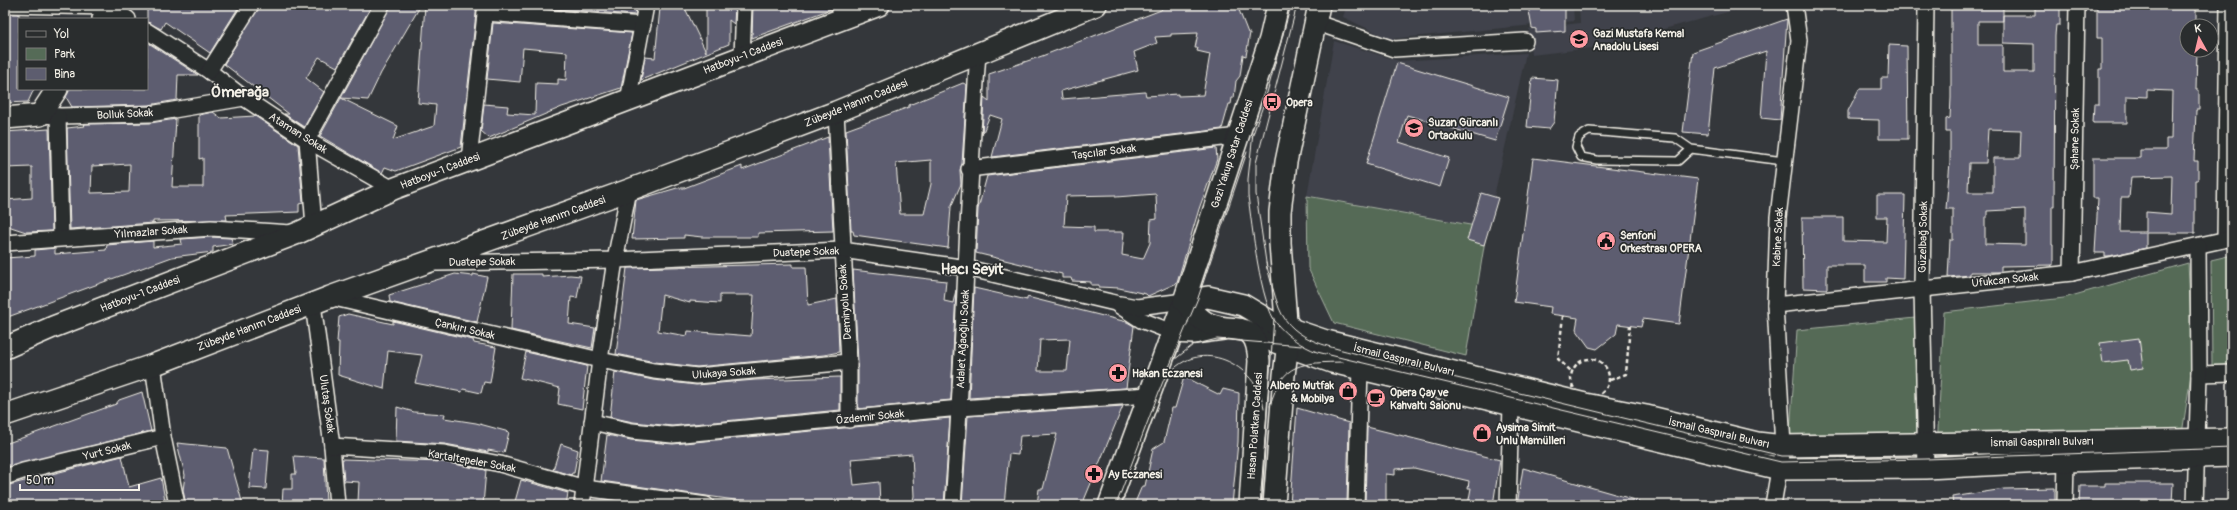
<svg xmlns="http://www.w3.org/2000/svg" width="2237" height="510" font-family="Pangolin,sans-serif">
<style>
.built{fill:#40424b}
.green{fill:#556b57;stroke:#a4aea0}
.building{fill:#5d5d6f;stroke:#f4f1e8;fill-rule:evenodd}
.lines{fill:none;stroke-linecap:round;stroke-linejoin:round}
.lane-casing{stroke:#f4f1e8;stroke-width:10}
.street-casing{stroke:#f4f1e8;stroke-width:18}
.secondary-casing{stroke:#f4f1e8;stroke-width:24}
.path{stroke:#f4f1e8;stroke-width:2.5;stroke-dasharray:4 3;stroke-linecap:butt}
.lane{stroke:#2a2d2e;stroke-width:7}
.street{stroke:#2a2d2e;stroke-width:15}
.secondary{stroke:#2a2d2e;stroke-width:21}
.tram{stroke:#f4f1e8;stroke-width:1}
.labels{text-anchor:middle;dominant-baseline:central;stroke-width:3.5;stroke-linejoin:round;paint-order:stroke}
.poi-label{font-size:11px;font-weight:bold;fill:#f4f1e8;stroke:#2a2d2e;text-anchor:start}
.street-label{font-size:11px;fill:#f4f1e8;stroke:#2a2d2e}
.district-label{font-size:15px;font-weight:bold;fill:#f4f1e8;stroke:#2a2d2e}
</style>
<rect width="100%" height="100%" fill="#34373b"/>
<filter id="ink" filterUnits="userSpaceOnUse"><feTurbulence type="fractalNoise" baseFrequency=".025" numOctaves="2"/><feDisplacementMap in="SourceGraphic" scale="8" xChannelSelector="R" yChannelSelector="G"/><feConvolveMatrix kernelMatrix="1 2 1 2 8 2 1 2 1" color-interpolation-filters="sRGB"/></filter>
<g filter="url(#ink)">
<g class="built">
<polygon points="1347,5 1573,5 1574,21 1390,39 1343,17"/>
<polygon points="1579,5 1754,5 1592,48 1531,55 1529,29 1580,23"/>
<polygon points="1334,41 1399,61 1526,53 1487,228 1307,196"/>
</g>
<g class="green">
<polygon points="1307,196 1487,228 1466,356 1334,323 1308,268"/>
<polygon points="2232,255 2232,365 2212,366 2211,260"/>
<polygon points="2188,263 2193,361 2182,434 1937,449 1944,312 2064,298"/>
<polygon points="1925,317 1920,448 1789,448 1797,330"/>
</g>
<g class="building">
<polygon points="147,5 240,5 210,53 165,22 161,29 147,22"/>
<polygon points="260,5 372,5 337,67 319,57 306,78 324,92 304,127 284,114 289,114 224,64"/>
<polygon points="391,5 421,5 381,73 368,100 341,98"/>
<polygon points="425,5 477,5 461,147 396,171 385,167 382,173 320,136 341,98 398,126 393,140 434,126 436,105 418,103"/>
<polygon points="499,5 637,5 635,15"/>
<polygon points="706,5 735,5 734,24 729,20 729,44 641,80 645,57 655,58 660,8 684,6 706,52"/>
<polygon points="753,5 831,5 831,9 752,38"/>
<path d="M1166 5H1237L1248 33H1250L1246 56 1243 55 1240 76 1236 81 1234 98H1232L1231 104H1229L1222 129 992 157 1002 119 990 115 982 135 984 97 989 101V74L1042 56 1161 10ZM1198 33 1195 48H1198L1197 51 1210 54 1203 95 1178 96V94L1146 96 1145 92 1062 99 1061 91 1138 70 1134 52 1157 43 1155 37 1171 36V34Z"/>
<polygon points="1528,5 1565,5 1565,31 1536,33 1536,29 1532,28"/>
<path d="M1951 5H2003V15H2035V5L2060 6V25H2056L2055 35 2054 206H2052V245H2053V265L2001 266V272H1970V275L1948 277 1950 240H1953V209H1946L1950 162V132H1946V119L1950 118 1951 98ZM2003 15V43L2034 44V72H2003V45H1978V21H2003ZM1988 129 2021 130 2020 158H1993V192H1968L1969 163H1986ZM2025 209V245L1985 244V218H1987V211Z"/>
<path d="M2097 5H2196V26H2187V50H2197L2196 90H2199V110H2196L2194 161H2198V180H2195V233H2146V248L2109 256H2105V253H2095L2098 198H2093V158H2140V150H2166V139H2171L2172 91 2147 90V97L2127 96V123H2093L2094 104H2099V69H2102V38H2097ZM2172 176 2171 214 2146 212V232H2120L2121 198H2129L2131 177Z"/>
<polygon points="5,14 19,14 19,89 34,89 28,102 5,103"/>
<polygon points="1787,19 1780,120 1761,118 1766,51 1715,68 1708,134 1683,132 1693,52"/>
<polygon points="493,23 632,33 621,88 562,107 489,138 481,131 484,104 508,106 507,113 535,115 536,83 558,84 558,79 566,80 567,52 523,48 520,82 487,79"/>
<polygon points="147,42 198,75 178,75 177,100 149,105 72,107 66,97 70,89 147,89"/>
<polygon points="1889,45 1907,46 1908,139 1879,139 1879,120 1848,119 1848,111 1859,89 1881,89 1881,78 1888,78"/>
<polygon points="1397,63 1509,97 1495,141 1407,115 1399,142 1449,158 1440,187 1366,164"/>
<polygon points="1532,78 1558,80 1554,122 1549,129 1527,127"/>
<path d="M963 83 967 85 962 164 960 170 961 184 951 207 948 248 854 235 853 231H851L846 130 909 107V105ZM931 160V184L924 214H900L896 163Z"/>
<path d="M213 112 221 118 255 116 298 145 303 203 299 204V212L226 215 227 220 153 221V223L70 229 67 128 85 126 83 124 150 123 176 119 172 187H203V158L199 159V115ZM130 164 129 192 91 193 92 166Z"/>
<polygon points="49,129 52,231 26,232 5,225 5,200 32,198 32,167 5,168 5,132"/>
<polygon points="828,137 833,231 758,233 758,237 702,237 684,235 684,238 632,239 636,200 677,188 684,188 742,166 742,170"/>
<path d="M1216 148 1217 159 1199 209 1177 283 1148 296 1146 294 1119 288 1099 287V285H1091V282L1072 281 1071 278H1062V274L976 253 978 209 987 176ZM1156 194 1157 219 1151 220 1150 243 1143 259 1122 255 1124 232H1094V227L1064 226 1066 196 1116 195V197Z"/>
<polygon points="1533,158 1698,179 1679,324 1643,319 1641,327 1618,324 1616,334 1597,349 1589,347 1576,329 1578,318 1550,314 1551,307 1514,302"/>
<polygon points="1481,193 1498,198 1484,245 1467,240"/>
<polygon points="1877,195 1905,195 1903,279 1886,278 1886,282 1865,282 1865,265 1827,265 1827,289 1803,288 1802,217 1843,217 1843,241 1886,242 1887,217 1877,217"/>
<polygon points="211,237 231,238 233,244 213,247 213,252 172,257 5,318 5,258 35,256 35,250 55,248 55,254 106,250 107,245 153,241 153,247 182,244 181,239"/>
<path d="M793 264V267H806L808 305 837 299 839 352 824 355 697 367 655 362 616 354 627 268ZM662 295 690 303V301L720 303V295H754L751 336 688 331 687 336 658 331Z"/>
<polygon points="853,270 946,281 944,301 953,303 956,290 951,400 858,409 858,362"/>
<polygon points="455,274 473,276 473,274 487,277 477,322 390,302 389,295"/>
<polygon points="513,274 542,274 542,277 570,275 581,276 577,298 571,297 569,324 595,328 592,348 511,330"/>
<path d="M974 288 1027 300V297L1127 322 1134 326 1126 388 969 398ZM1070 339 1067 371H1038L1040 340Z"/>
<polygon points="348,314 393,324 393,321 473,340 474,343 496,347 490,383 484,382 481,393 463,389 462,392 415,383 422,355 388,351 384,389 338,375 339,342 337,342 339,317"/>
<polygon points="2139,338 2143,368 2130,370 2128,360 2103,363 2100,343"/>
<polygon points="526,352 587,366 582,409 558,404 560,388 520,378"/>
<polygon points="615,372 653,380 696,385 755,380 840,377 840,410 672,426 633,422 610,417"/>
<polygon points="1184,377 1220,395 1223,389 1239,393 1238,442 1232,505 1134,505 1142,486 1145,486 1153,449 1164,442 1172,408 1175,408"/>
<polygon points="142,392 151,431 5,468 5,444 116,404 119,400"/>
<polygon points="1123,406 1082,505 1037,505 1039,489 1043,489 1057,434 1020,436 1018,455 1009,454 1004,505 962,505 968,416"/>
<polygon points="397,407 414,412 445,414 444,418 476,423 509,432 504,453 488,450 488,452 445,444 396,441"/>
<polygon points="1297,408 1349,423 1347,505 1290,505"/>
<polygon points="950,418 944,505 912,505 914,496 912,454 851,459 854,485 879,482 880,505 770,505 601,481 607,435 631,440 673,444"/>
<polygon points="1367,427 1500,460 1493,505 1468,505 1471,488 1468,488 1469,481 1414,468 1395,469 1395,475 1386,474 1386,505 1365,505"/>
<polygon points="177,443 227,448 243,505 186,505 183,490 185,475"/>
<polygon points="561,444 578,450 574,473 572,473 571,475 553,470"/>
<polygon points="253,449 269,450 266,489 249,488"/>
<polygon points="122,456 129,487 161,478 166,505 5,505 5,486"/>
<polygon points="294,456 324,458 326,505 282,505 283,489 292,489 292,474 296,474"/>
<polygon points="342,459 443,462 486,470 483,505 448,505 448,503 362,505 362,502 358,502 359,482 344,481"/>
<polygon points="1523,468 1639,501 1638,505 1517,505"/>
<polygon points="521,480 568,493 566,505 514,505"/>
<polygon points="2105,483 2173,483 2172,505 2079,505 2080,486 2105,486"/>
<polygon points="2055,488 2055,505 1953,505 1952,497 2004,489"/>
</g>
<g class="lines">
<defs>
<polyline id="lane" points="1691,149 1678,161 1597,160 1581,157 1576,147 1579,137 1589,131 1675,138 1691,149 1784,161"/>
<g id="street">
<polyline points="5,5 110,7 128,19"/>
<polyline points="840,5 841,19"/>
<polyline points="485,13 643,25"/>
<polyline points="1314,22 1394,49 1525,41"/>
<polyline points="147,31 209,71 244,98 307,140 393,189"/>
<polyline points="742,56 744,5"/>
<polyline points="209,71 251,5"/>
<polyline points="628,101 646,5"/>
<polyline points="836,112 849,362 849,420"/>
<polyline points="40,115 58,116 150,114 244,98"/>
<polyline points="58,116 61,238"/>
<polyline points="469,160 486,5"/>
<polyline points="969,169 1238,136"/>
<polyline points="314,226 307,140 382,5"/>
<polyline points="2225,239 2228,5"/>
<polyline points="5,243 211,228 291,233"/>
<polyline points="437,263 615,260 842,250 967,268 1115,303 1141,320 1172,332"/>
<polyline points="2072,273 2077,5"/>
<polyline points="330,297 600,360 654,371 697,376 849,362"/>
<polyline points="313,304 332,446 337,505"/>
<polyline points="1120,304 1137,307 1184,301"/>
<polyline points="1775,305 2072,273 2232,238"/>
<polyline points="153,365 163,437 177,505"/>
<polyline points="2199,374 2232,373"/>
<polyline points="592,422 632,431 672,435 960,408 1149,395"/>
<polyline points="332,446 444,453 500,464 585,488 706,505"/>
<polyline points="1926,468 1922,289 1926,5"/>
<polyline points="5,477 23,471 163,437"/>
<polyline points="582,505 600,360 615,260 629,190"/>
<path d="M953 505C964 355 967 204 978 53"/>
<polyline points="1356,505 1360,368"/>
<polyline points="1508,505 1511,406"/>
<polyline points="1773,505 1783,446 1775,305 1778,217 1799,40 1794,5"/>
<polyline points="2065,505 2066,461"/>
<polyline points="2195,505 2199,374 2198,246"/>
</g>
<g id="secondary">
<polyline points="103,19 112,5"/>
<polyline points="5,118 40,115 57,89"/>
<polyline points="1172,332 1194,333 1223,329"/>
<polyline points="1250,333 1332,362 1780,469 1926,468 2066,461 2232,456"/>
<polyline points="5,348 53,327 298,233 393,189 879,5"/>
<polyline points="5,415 153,365 330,297 629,190 836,112 1096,5"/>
<polyline points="1109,505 1184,301 1208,297 1243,305 1273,323 1326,341 1585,404 1646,416 1757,443 1783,446 2232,439"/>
<path d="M1250 505 1259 361C1256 317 1237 335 1209 324 1199 320 1191 309 1184 301L1270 39 1278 5"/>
<polyline points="1274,505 1284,375 1290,327 1286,321 1280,243 1280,212 1286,162 1319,5"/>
</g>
</defs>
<use href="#lane" class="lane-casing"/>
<use href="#street" class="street-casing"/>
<use href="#secondary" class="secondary-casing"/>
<g class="path">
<polyline points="1563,316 1558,359 1572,372"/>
<circle cx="1590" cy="378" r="19"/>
<polyline points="1610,380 1626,374 1630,325"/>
</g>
<use href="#lane" class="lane"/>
<use href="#street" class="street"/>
<use href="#secondary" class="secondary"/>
<g class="tram">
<path d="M1253 133 1248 179V196C1252 225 1260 303 1277 324 1288 337 1302 346 1317 352L1781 462 1926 459 2232 448"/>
<polyline points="1252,137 1265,100 1291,5"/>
<path d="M1266 263C1270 278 1274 294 1279 308 1293 343 1334 347 1365 356L1782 456H1792"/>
<polyline points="1267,269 1256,194 1256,163 1297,5"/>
<polyline points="1174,360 1193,345 1217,339 1302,346"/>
<path d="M1168 375C1199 336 1257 363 1264 408"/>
<path d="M1270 406C1282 361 1303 363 1343 362"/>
<polyline points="1116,505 1162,384 1198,298 1247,152"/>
<polyline points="1260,505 1274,318"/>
</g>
</g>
</g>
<defs>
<symbol id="school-disc" viewBox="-11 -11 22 22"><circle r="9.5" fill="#ff9aa2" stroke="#2a2d2e"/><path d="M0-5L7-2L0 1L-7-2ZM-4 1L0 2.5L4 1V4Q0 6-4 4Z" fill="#111"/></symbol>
<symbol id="bus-disc" viewBox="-11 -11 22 22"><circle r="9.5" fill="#ff9aa2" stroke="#2a2d2e"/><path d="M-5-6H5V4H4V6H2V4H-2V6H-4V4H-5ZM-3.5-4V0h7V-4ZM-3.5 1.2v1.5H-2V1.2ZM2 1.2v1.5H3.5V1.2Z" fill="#111"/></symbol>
<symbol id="civic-disc" viewBox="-11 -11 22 22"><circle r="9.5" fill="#ff9aa2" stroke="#2a2d2e"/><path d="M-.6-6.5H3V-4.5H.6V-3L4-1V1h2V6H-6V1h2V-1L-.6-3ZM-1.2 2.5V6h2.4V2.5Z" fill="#111"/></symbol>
<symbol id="pharmacy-disc" viewBox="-11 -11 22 22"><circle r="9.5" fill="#ff9aa2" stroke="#2a2d2e"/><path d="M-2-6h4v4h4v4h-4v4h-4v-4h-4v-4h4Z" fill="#111"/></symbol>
<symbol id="shop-disc" viewBox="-11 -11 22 22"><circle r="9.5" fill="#ff9aa2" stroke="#2a2d2e"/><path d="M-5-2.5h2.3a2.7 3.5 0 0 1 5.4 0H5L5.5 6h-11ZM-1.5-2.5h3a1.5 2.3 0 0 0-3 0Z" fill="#111"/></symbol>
<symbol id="cafe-disc" viewBox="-11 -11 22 22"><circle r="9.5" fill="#ff9aa2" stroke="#2a2d2e"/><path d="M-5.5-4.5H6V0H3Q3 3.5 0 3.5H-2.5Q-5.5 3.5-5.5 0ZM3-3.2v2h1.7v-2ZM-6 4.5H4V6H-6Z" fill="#111"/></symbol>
</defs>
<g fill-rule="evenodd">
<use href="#school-disc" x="1568" y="28" width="22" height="22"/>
<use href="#bus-disc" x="1261" y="91" width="22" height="22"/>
<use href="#school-disc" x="1403" y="117" width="22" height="22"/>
<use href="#civic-disc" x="1595" y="230" width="22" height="22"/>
<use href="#pharmacy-disc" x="1107" y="362" width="22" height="22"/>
<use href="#shop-disc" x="1337" y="380" width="22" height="22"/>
<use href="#cafe-disc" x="1365" y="387" width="22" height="22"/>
<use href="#shop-disc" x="1471" y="422" width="22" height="22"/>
<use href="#pharmacy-disc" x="1083" y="463" width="22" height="22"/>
</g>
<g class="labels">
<g class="poi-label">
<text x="1593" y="33">Gazi Mustafa Kemal<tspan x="1593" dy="13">Anadolu Lisesi</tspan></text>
<text x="1286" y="102">Opera</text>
<text x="1428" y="122">Suzan Gürcanlı<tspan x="1428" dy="13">Ortaokulu</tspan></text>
<text x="1620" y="235">Senfoni<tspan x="1620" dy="13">Orkestrası OPERA</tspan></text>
<text x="1132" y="373">Hakan Eczanesi</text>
<text x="1334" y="385" text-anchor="end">Albero Mutfak<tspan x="1334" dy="13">&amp; Mobilya</tspan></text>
<text x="1390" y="392">Opera Çay ve<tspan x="1390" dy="13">Kahvaltı Salonu</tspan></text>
<text x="1496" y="427">Aysima Simit<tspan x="1496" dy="13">Unlu Mamülleri</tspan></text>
<text x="1108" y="474">Ay Eczanesi</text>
</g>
<g class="street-label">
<text transform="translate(743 56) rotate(-21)">Hatboyu-1 Caddesi</text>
<text transform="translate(856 103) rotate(-22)">Zübeyde Hanım Caddesi</text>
<text transform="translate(125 114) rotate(-3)">Bolluk Sokak</text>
<text transform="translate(298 133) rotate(32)">Ataman Sokak</text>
<text transform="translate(2075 139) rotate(-89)">Şahane Sokak</text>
<text transform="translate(1104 152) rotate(-7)">Taşcılar Sokak</text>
<text transform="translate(1232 154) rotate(-72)">Gazi Yakup Satar Caddesi</text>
<text transform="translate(440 171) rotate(-21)">Hatboyu-1 Caddesi</text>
<text transform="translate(553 218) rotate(-20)">Zübeyde Hanım Caddesi</text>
<text transform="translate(151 232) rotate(-4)">Yılmazlar Sokak</text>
<text transform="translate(1778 237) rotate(-87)">Kabine Sokak</text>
<text transform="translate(1923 237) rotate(-89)">Güzelbağ Sokak</text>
<text transform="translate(806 252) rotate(-2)">Duatepe Sokak</text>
<text transform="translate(482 262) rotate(-1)">Duatepe Sokak</text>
<text transform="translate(2005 280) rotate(-6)">Ufukcan Sokak</text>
<text transform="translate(140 294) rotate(-21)">Hatboyu-1 Caddesi</text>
<text transform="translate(845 302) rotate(-94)">Demiryolu Sokak</text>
<text transform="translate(249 328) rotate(-21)">Zübeyde Hanım Caddesi</text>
<text transform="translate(465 329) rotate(13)">Çankırı Sokak</text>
<text transform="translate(963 339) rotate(-87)">Adalet Ağaoğlu Sokak</text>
<text transform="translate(1404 360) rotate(14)">İsmail Gaspıralı Bulvarı</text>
<text transform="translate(724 373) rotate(-4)">Ulukaya Sokak</text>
<text transform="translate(327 404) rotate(82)">Ulutaş Sokak</text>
<text transform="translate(870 417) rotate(-6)">Özdemir Sokak</text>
<text transform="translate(1255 426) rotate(-86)">Hasan Polatkan Caddesi</text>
<text transform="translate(1719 433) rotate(13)">İsmail Gaspıralı Bulvarı</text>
<text transform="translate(2042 442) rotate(-1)">İsmail Gaspıralı Bulvarı</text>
<text transform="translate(107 451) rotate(-14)">Yurt Sokak</text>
<text transform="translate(472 461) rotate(10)">Kartaltepeler Sokak</text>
</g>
<g class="district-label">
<text x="240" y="92">Ömerağa</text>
<text x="972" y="269">Hacı Seyit</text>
</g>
</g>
<rect width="2237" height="510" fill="none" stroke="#2a2d2e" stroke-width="20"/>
<rect x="10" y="10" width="2217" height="490" fill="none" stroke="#f4f1e8" stroke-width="1.5" filter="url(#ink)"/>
<rect x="18" y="18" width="130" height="72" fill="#2a2d2e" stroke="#7b7b78"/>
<rect x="26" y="31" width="20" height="6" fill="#2a2d2e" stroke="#7b7b78"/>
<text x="54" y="38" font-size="12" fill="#f4f1e8">Yol</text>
<rect x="26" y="48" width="20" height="12" fill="#556b57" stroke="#7b7b78"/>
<text x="54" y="58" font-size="12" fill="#f4f1e8">Park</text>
<rect x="26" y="68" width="20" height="12" fill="#5d5d6f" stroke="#7b7b78"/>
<text x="54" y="78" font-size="12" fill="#f4f1e8">Bina</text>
<g transform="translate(2199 38) rotate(352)"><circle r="19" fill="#2a2d2e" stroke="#7b7b78"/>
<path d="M0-3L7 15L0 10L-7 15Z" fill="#ff9aa2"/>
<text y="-6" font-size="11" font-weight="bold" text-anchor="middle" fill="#f4f1e8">K</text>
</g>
<path d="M20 484v6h119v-6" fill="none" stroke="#f4f1e8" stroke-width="2"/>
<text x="26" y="484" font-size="12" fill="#f4f1e8" stroke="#2a2d2e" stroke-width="3" paint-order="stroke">50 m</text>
</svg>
